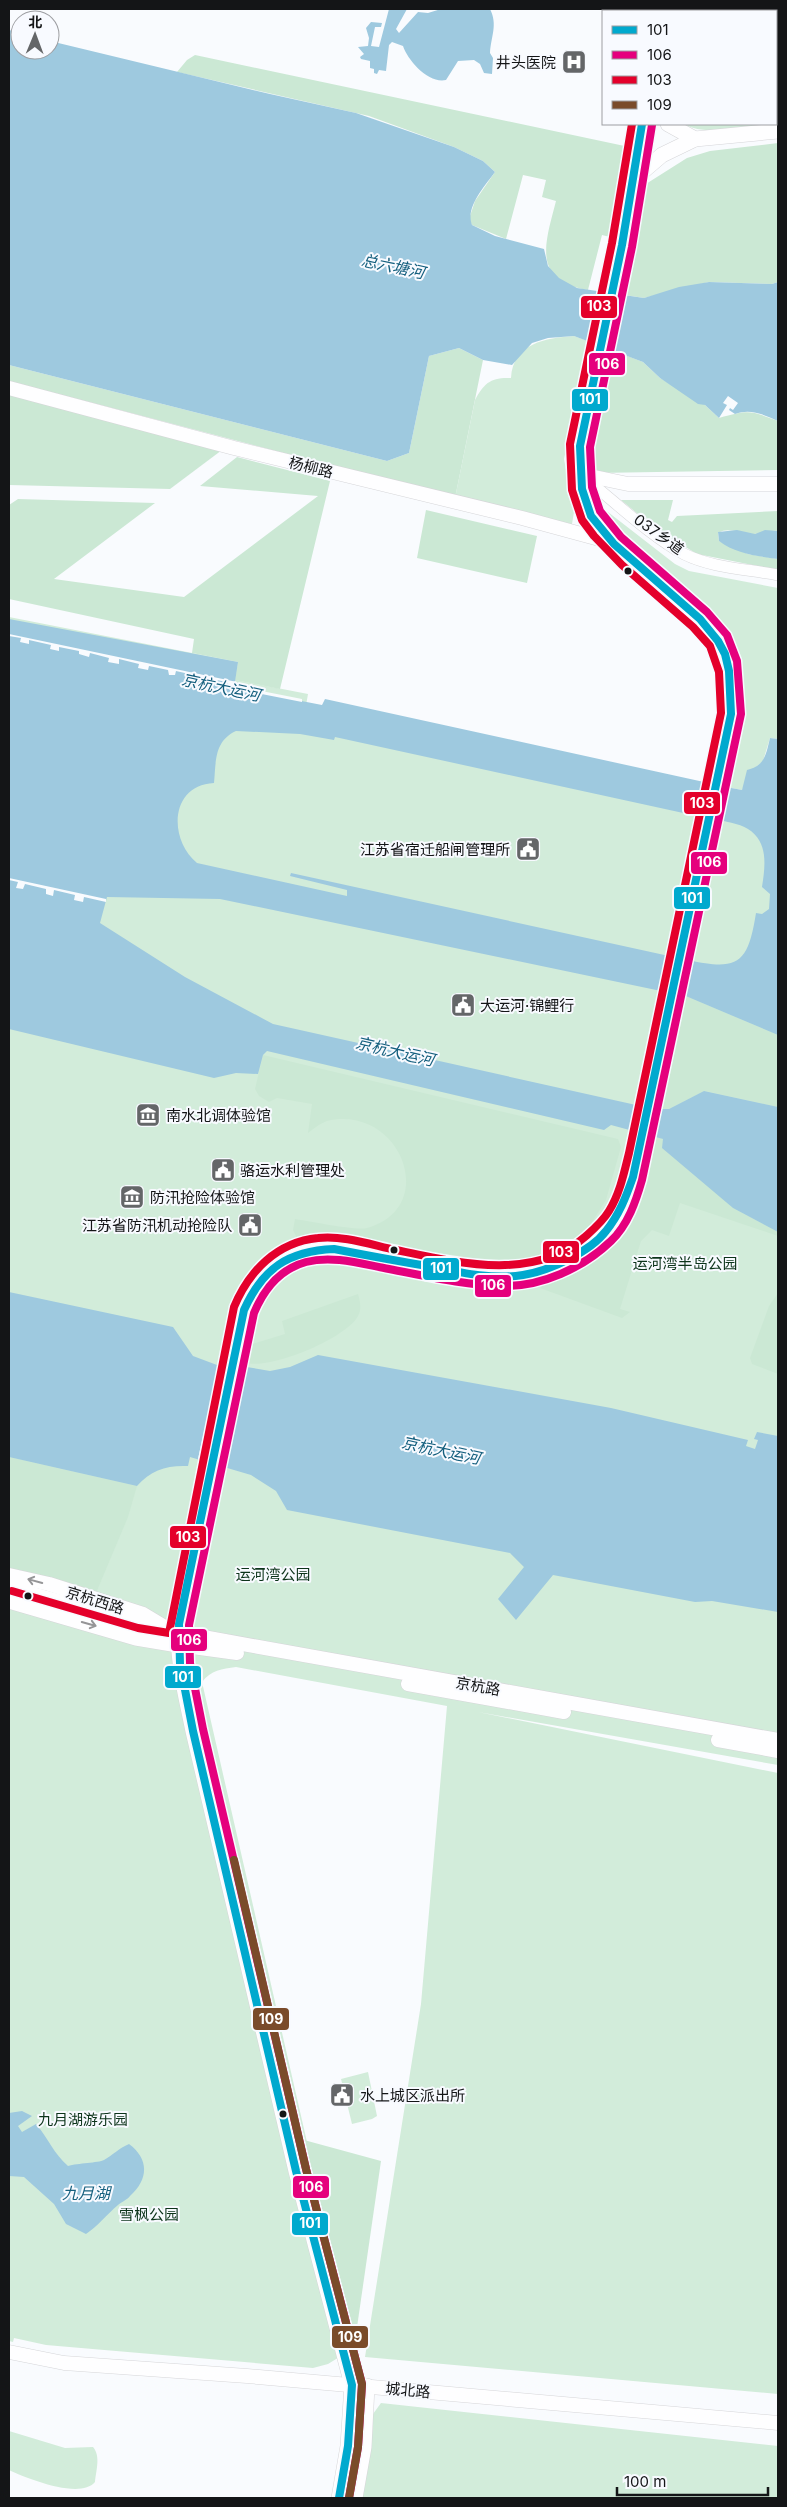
<svg xmlns="http://www.w3.org/2000/svg" width="787" height="2507" font-family="Inter,'Noto Sans SC',sans-serif">
<style>
.green{fill:#d2ecda}
.forest{fill:#cbe8d4}
.water{fill:#9ec9df}
.pier{fill:#f9fbfe}
.lines{fill:none;stroke-linecap:round;stroke-linejoin:round}
.minor-casing{stroke:#d6d6d9;stroke-width:12}
.tertiary-casing{stroke:#d6d6d9;stroke-width:15}
.secondary-casing{stroke:#d6d6d9;stroke-width:16}
.minor{stroke:#fefeff;stroke-width:11}
.tertiary{stroke:#fefeff;stroke-width:14}
.secondary{stroke:#fefeff;stroke-width:15}
.bus-1-casing{stroke:#f8faff;stroke-width:11}
.bus-2-casing{stroke:#f8faff;stroke-width:11}
.bus-3-casing{stroke:#f8faff;stroke-width:11}
.bus-4-casing{stroke:#f8faff;stroke-width:11}
.bus-1{stroke:#00a9ce;stroke-width:8}
.bus-2{stroke:#e5007d;stroke-width:8}
.bus-3{stroke:#e4002b;stroke-width:8}
.bus-4{stroke:#7a4b2a;stroke-width:8}
.oneway{stroke:#959597}
.bus-dot{fill:#141517;stroke:#f8faff;stroke-width:2}
.labels{text-anchor:middle;dominant-baseline:central;stroke-width:4;stroke-linejoin:round;paint-order:stroke}
.poi-label{font-size:15px;fill:#141517;stroke:#f8faff;text-anchor:start}
.street-label{font-size:15px;fill:#141517;stroke:#f8faff}
.park-label{font-size:15px;fill:#0c341a;stroke:#f8faff}
.water-label{font-size:16px;font-style:italic;fill:#145f7e;stroke:#f8faff}
.line-badge{stroke:#f8faff;stroke-width:2}
.badge-label{font-size:14px;text-anchor:middle;font-weight:bold;fill:#fff}
</style>
<rect width="100%" height="100%" fill="#f9fbfe"/>
<g class="green">
<path d="M684 124H774C750 126 705 137 684 124Z"/>
<path d="M574 336 588 341 564 459 574 512 572 524 567 525 455 498 475 400C484 383 491 377 511 378 513 343 546 338 574 336Z"/>
<polygon points="599,509 608,512 675,564 689,571 778,588 778,739 770,738 763,761 755,768 742,790 721,786 738,703 742,703 730,656 707,616 617,538 597,514"/>
<path d="M9 617 238 662 236 680 308 694 304 717 778 822V1765L478 1712 778 1773V2394L365 2357 421 2004 447 1706 236 1667C222 1669 211 1670 202 1682L354 2348 328 2364 313 2368 46 2345 14 2338 13 2342 9 2341Z"/>
<polygon points="368,2072 377,2116 372,2119 352,2124 341,2079"/>
<polygon points="381,2403 778,2446 778,2498 359,2498 373,2414"/>
<path d="M9 2431 65 2448 93 2447C101 2456 96 2471 95 2482 80 2500 26 2478 9 2470Z"/>
</g>
<g class="forest">
<path d="M195 55 634 148 614 238 602 235 588 290C530 281 546 241 556 201L542 197 546 180 523 175 506 239 472 225 469 219 475 201 495 172 483 161 454 147 369 116 177 72 187 60Z"/>
<polygon points="778,143 778,282 772,284 709,282 644,298 618,294 638,189 687,158 710,151"/>
<polygon points="459,348 483,360 455,498 9,381 9,365 387,461 409,453 429,356"/>
<path d="M607 348 643 362 660 378 705 405 719 418C749 410 749 410 778 421V470L596 473 588 469 587 448Z"/>
<polygon points="9,393 222,450 170,489 9,485"/>
<polygon points="237,457 330,481 280,689 235,680 238,662 192,653 194,639 9,599 9,505 18,499 155,503 54,579 184,597 318,496 200,486"/>
<path d="M621 500H673L668 520 672 522 677 516 778 511V531C766 530 763 534 754 534 742 535 730 526 718 533L719 541 748 554 778 559V570L697 554 656 529Z"/>
<polygon points="426,510 537,536 527,583 417,558"/>
<polygon points="681,994 778,1035 778,1107 705,1091 669,1109 654,1109"/>
<path d="M263 1055 618 1139 621 1147 606 1200 589 1227 556 1252 511 1261 474 1258 326 1237 298 1240 293 1230 295 1219C309 1221 356 1231 367 1228 441 1207 400 1104 327 1121 321 1123 313 1129 308 1133L312 1104 277 1098 269 1102 259 1096 255 1089Z"/>
<polygon points="648,1134 663,1139 733,1208 778,1232 778,1236 680,1203 669,1236 652,1230 641,1241 620,1309 630,1312 622,1318 540,1288 554,1274 579,1263 613,1238 630,1212"/>
<polygon points="778,1293 778,1374 752,1364 750,1358 769,1306"/>
<path d="M358 1294C360 1301 362 1309 358 1316 347 1338 267 1372 244 1362L249 1345 285 1334 282 1321Z"/>
<polygon points="9,1457 137,1486 128,1517 96,1593 9,1570"/>
<polygon points="304,2140 381,2161 354,2348"/>
</g>
<g class="water">
<path d="M389 9H407L396 29 399 33 418 12 428 13 441 9H490C498 25 491 36 490 53L493 58 492 74 484 73 480 64 474 60 458 61 446 80C429 84 408 61 403 46L392 42 389 45 386 71 379 70 377 74 374 73V69L370 68V61L361 59 360 57 364 54 358 47 368 46 369 38 366 28 371 22 382 23 381 27H375L371 46 379 47Z"/>
<path d="M9 30 20 33V50H50V41L270 94 356 113 454 147 483 161 495 172C485 186 465 207 472 225L495 236 544 249 548 266 559 278 577 288 644 298 679 287 709 282 772 284 778 282V421C764 415 751 408 735 414L729 410 730 408 733 410 738 403 728 396 723 403 727 405 719 418 705 405 698 404 660 378 643 362 574 336 548 338 532 343 512 365 483 360 459 348 429 356 409 453 387 461 9 365Z"/>
<path d="M737 530 755 534 765 530 778 531V559C757 556 736 554 719 541L718 532Z"/>
<path d="M9 619 238 662 234 688 322 705 325 699 704 782 697 816 335 737 334 740 300 734 236 731C214 741 216 762 214 783 170 785 168 839 197 863L347 896V890L290 876 291 873 669 956 661 991 220 899 107 897 100 923 185 977 273 1024 654 1109H669L704 1091 778 1107V1232L733 1208 662 1148 663 1139 611 1125 604 1130 267 1051 263 1055 258 1074 236 1073 214 1078 9 1029Z"/>
<path d="M770 738 778 739V1035L681 994 688 960C738 971 748 964 756 913L762 914 769 909 770 894 762 887C765 867 769 842 748 829 739 823 724 822 714 818L721 786 742 790 747 770C765 766 766 754 770 738Z"/>
<path d="M9 1292 173 1327 193 1356 225 1368 247 1367 270 1371 290 1367 318 1355 611 1408 748 1440 746 1446 755 1449 758 1440 754 1439 757 1432 778 1436V1612L712 1601 695 1602 553 1575 516 1620 498 1599 524 1567 510 1553 287 1510 276 1491 251 1475 190 1457 188 1466C167 1465 151 1470 137 1486L9 1457Z"/>
<path d="M22 2111 32 2116 18 2126 22 2132 36 2124C48 2138 54 2154 68 2166 78 2163 98 2163 104 2160 113 2155 119 2148 129 2144 149 2159 149 2179 130 2196 127 2200 121 2202 118 2205 106 2215 98 2226 86 2234L66 2224 54 2204 24 2177 9 2176V2113Z"/>
</g>
<g class="pier">
<polygon points="9,634 237,682 237,686 302,699 302,702 231,688 227,682 206,678 205,681 198,680 198,676 176,671 175,675 169,675 168,670 149,666 148,670 138,668 139,664 119,659 119,664 108,662 109,658 90,653 89,657 79,654 79,651 59,647 59,651 50,649 51,645 29,640 29,644 20,642 21,638 9,636"/>
<polygon points="9,878 106,899 106,902 84,897 83,902 74,900 75,895 54,890 53,896 46,894 46,889 25,884 23,889 16,888 18,882 9,880"/>
<polygon points="219,1363 247,1368 226,1465 198,1459"/>
</g>
<g class="lines">
<defs>
<g id="minor">
<polyline points="776,77 778,77"/>
<path d="M580 474C611 498 651 537 684 554 712 568 748 569 778 575"/>
</g>
<g id="tertiary">
<polyline points="9,388 234,448 522,518 614,543"/>
<polyline points="580,474 628,484 778,484"/>
<polyline points="9,1575 49,1584 143,1614 178,1635 203,1637 778,1740"/>
<polyline points="178,1645 237,1653"/>
<polyline points="408,1684 564,1712"/>
<polyline points="718,1740 778,1751"/>
<polyline points="9,2352 64,2363 247,2376 778,2423"/>
</g>
<g id="secondary">
<polyline points="647,9 647,11"/>
<polyline points="668,124 695,139"/>
<polyline points="635,178 662,155 695,139 778,131"/>
<polyline points="9,1588 178,1635"/>
<polyline points="9,1601 136,1638 178,1645"/>
<path d="M339 2498 348 2446 352 2385 296 2171 193 1731C186 1696 176 1660 179 1624L244 1310C259 1269 291 1248 334 1249L458 1272 502 1276 523 1275 549 1268 575 1256 605 1233 624 1204 633 1177 731 714C730 693 732 666 722 647 713 629 699 618 684 605 656 580 596 538 585 502 579 485 580 464 580 446 602 339 628 232 642 124"/>
<polyline points="355,2498 364,2447 367,2386"/>
</g>
</defs>
<use href="#minor" class="minor-casing"/>
<use href="#tertiary" class="tertiary-casing"/>
<use href="#secondary" class="secondary-casing"/>
<use href="#minor" class="minor"/>
<use href="#tertiary" class="tertiary"/>
<use href="#secondary" class="secondary"/>
<defs>
<path id="bus-1" d="M339 2498 348 2446 352 2385 296 2171 193 1731 180 1664 179 1624 244 1310C263 1268 288 1251 334 1249 365 1255 397 1261 428 1266 458 1272 492 1280 523 1275 549 1271 590 1252 606 1231 619 1215 626 1197 633 1177L731 714 729 671 725 654 718 641 700 619 614 544 591 516 582 489 580 446 622 245 642 124"/>
<path id="bus-2" d="M349 2498 358 2447 362 2384 306 2169 203 1729 190 1663 189 1625 254 1313C264 1289 280 1269 306 1262 333 1255 362 1264 389 1269 426 1276 464 1285 502 1286 541 1287 583 1268 611 1241 628 1225 636 1201 642 1180L741 714 737 661 727 635 707 612 621 537 600 511 592 487 590 447 632 247 652 125"/>
<path id="bus-3" d="M12 1591 138 1628 169 1633 234 1307C249 1271 277 1242 318 1238 343 1235 372 1245 396 1250 458 1263 534 1282 586 1236 595 1228 603 1221 609 1211 620 1193 624 1173 629 1153L721 713 719 672 710 646 693 627 622 565 594 536 582 520 572 490 570 444 612 243 632 124"/>
<polyline id="bus-4" points="234,1860 306,2169 362,2384 358,2447 349,2498"/>
</defs>
<use href="#bus-1" class="bus-1-casing"/>
<use href="#bus-2" class="bus-2-casing"/>
<use href="#bus-3" class="bus-3-casing"/>
<use href="#bus-4" class="bus-4-casing"/>
<use href="#bus-1" class="bus-1"/>
<use href="#bus-2" class="bus-2"/>
<use href="#bus-3" class="bus-3"/>
<use href="#bus-4" class="bus-4"/>
</g>
<defs><path id="oneway-shaft" d="M-6 0H5M1.5-3L5.5 0L1.5 3" fill="none" stroke-width="1.6" stroke-linecap="round" stroke-linejoin="round" transform="scale(1.25)"/></defs>
<g class="oneway">
<use href="#oneway-shaft" transform="translate(35 1581) rotate(-165)"/>
<use href="#oneway-shaft" transform="translate(89 1624) rotate(16)"/>
</g>
<defs>
<symbol id="hospital-square" viewBox="-11 -11 22 22"><rect x="-9" y="-9" width="18" height="18" rx="4" fill="#646668" stroke="#f8faff"/><path d="M-5-5h3v3.5h4V-5h3V5h-3V1.5h-4V5h-3Z" fill="#fff"/></symbol>
<symbol id="civic-square" viewBox="-11 -11 22 22"><rect x="-9" y="-9" width="18" height="18" rx="4" fill="#646668" stroke="#f8faff"/><path d="M-.6-6.5H3V-4.5H.6V-3L4-1V1h2V6H-6V1h2V-1L-.6-3ZM-1.2 2.5V6h2.4V2.5Z" fill="#fff"/></symbol>
<symbol id="museum-square" viewBox="-11 -11 22 22"><rect x="-9" y="-9" width="18" height="18" rx="4" fill="#646668" stroke="#f8faff"/><path d="M0-6L6-3V-2H-6V-3ZM-5-1h2V3h-2ZM-1-1h2V3h-2ZM3-1h2V3H3ZM-6 4H6V6H-6Z" fill="#fff"/></symbol>
</defs>
<g fill-rule="evenodd">
<use href="#hospital-square" x="560" y="48" width="28" height="28"/>
<use href="#civic-square" x="514" y="835" width="28" height="28"/>
<use href="#civic-square" x="449" y="991" width="28" height="28"/>
<use href="#museum-square" x="134" y="1101" width="28" height="28"/>
<use href="#civic-square" x="209" y="1156" width="28" height="28"/>
<use href="#museum-square" x="118" y="1183" width="28" height="28"/>
<use href="#civic-square" x="236" y="1211" width="28" height="28"/>
<use href="#civic-square" x="328" y="2081" width="28" height="28"/>
</g>
<g class="bus-dot">
<circle cx="628" cy="571" r="4.5"/>
<circle cx="394" cy="1250" r="4.5"/>
<circle cx="28" cy="1596" r="4.5"/>
<circle cx="283" cy="2114" r="4.5"/>
</g>
<g class="labels">
<g class="poi-label">
<text x="556" y="62" text-anchor="end">井头医院</text>
<text x="510" y="849" text-anchor="end">江苏省宿迁船闸管理所</text>
<text x="480" y="1005">大运河·锦鲤行</text>
<text x="166" y="1115">南水北调体验馆</text>
<text x="240" y="1170">骆运水利管理处</text>
<text x="150" y="1197">防汛抢险体验馆</text>
<text x="232" y="1225" text-anchor="end">江苏省防汛机动抢险队</text>
<text x="360" y="2095">水上城区派出所</text>
</g>
<g class="street-label">
<text transform="translate(311 467) rotate(14)">杨柳路</text>
<text transform="translate(659 534) rotate(36)">037乡道</text>
<text transform="translate(95 1600) rotate(17)">京杭西路</text>
<text transform="translate(478 1686) rotate(10)">京杭路</text>
<text transform="translate(408 2390) rotate(5)">城北路</text>
</g>
<g class="park-label">
<text x="685" y="1263">运河湾半岛公园</text>
<text x="273" y="1574">运河湾公园</text>
<text x="83" y="2119">九月湖游乐园</text>
<text x="149" y="2214">雪枫公园</text>
</g>
<g class="water-label">
<text transform="translate(393 266) rotate(12)">总六塘河</text>
<text transform="translate(221 687) rotate(12)">京杭大运河</text>
<text transform="translate(395 1051) rotate(13)">京杭大运河</text>
<text transform="translate(441 1450) rotate(12)">京杭大运河</text>
<text x="86" y="2193">九月湖</text>
</g>
</g>
<g class="line-badge">
<rect x="580" y="295" width="38" height="24" rx="5" fill="#e4002b"/>
<rect x="588" y="352" width="38" height="24" rx="5" fill="#e5007d"/>
<rect x="571" y="388" width="38" height="24" rx="5" fill="#00a9ce"/>
<rect x="683" y="791" width="38" height="24" rx="5" fill="#e4002b"/>
<rect x="690" y="851" width="38" height="24" rx="5" fill="#e5007d"/>
<rect x="673" y="886" width="38" height="24" rx="5" fill="#00a9ce"/>
<rect x="542" y="1240" width="38" height="24" rx="5" fill="#e4002b"/>
<rect x="422" y="1257" width="38" height="24" rx="5" fill="#00a9ce"/>
<rect x="474" y="1274" width="38" height="24" rx="5" fill="#e5007d"/>
<rect x="169" y="1525" width="38" height="24" rx="5" fill="#e4002b"/>
<rect x="170" y="1628" width="38" height="24" rx="5" fill="#e5007d"/>
<rect x="164" y="1665" width="38" height="24" rx="5" fill="#00a9ce"/>
<rect x="252" y="2007" width="38" height="24" rx="5" fill="#7a4b2a"/>
<rect x="292" y="2175" width="38" height="24" rx="5" fill="#e5007d"/>
<rect x="291" y="2212" width="38" height="24" rx="5" fill="#00a9ce"/>
<rect x="331" y="2325" width="38" height="24" rx="5" fill="#7a4b2a"/>
</g>
<g class="badge-label">
<text x="599" y="311">103</text>
<text x="607" y="369">106</text>
<text x="590" y="404">101</text>
<text x="702" y="808">103</text>
<text x="709" y="867">106</text>
<text x="692" y="903">101</text>
<text x="561" y="1257">103</text>
<text x="441" y="1273">101</text>
<text x="493" y="1290">106</text>
<text x="188" y="1542">103</text>
<text x="189" y="1645">106</text>
<text x="183" y="1682">101</text>
<text x="271" y="2024">109</text>
<text x="311" y="2192">106</text>
<text x="310" y="2228">101</text>
<text x="350" y="2342">109</text>
</g>
<rect width="787" height="2507" fill="none" stroke="#141517" stroke-width="20"/>
<rect x="602" y="10" width="175" height="115" fill="#f8faff" stroke="#9d9ea2"/>
<rect x="612" y="26" width="25" height="8" fill="#00a9ce" stroke="#9d9ea2"/>
<text x="647" y="35" font-size="15" fill="#141517">101</text>
<rect x="612" y="51" width="25" height="8" fill="#e5007d" stroke="#9d9ea2"/>
<text x="647" y="60" font-size="15" fill="#141517">106</text>
<rect x="612" y="76" width="25" height="8" fill="#e4002b" stroke="#9d9ea2"/>
<text x="647" y="85" font-size="15" fill="#141517">103</text>
<rect x="612" y="101" width="25" height="8" fill="#7a4b2a" stroke="#9d9ea2"/>
<text x="647" y="110" font-size="15" fill="#141517">109</text>
<g transform="translate(35 35) rotate(1)"><circle r="24" fill="#f8faff" stroke="#9d9ea2"/>
<path d="M0-4L9 19L0 12L-9 19Z" fill="#646668"/>
<text y="-8" font-size="14" font-weight="bold" text-anchor="middle" fill="#141517">北</text>
</g>
<path d="M617 2487v8h151v-8" fill="none" stroke="#141517" stroke-width="2.5"/>
<text x="624" y="2487" font-size="15" fill="#141517" stroke="#f8faff" stroke-width="4" paint-order="stroke">100 m</text>
</svg>
